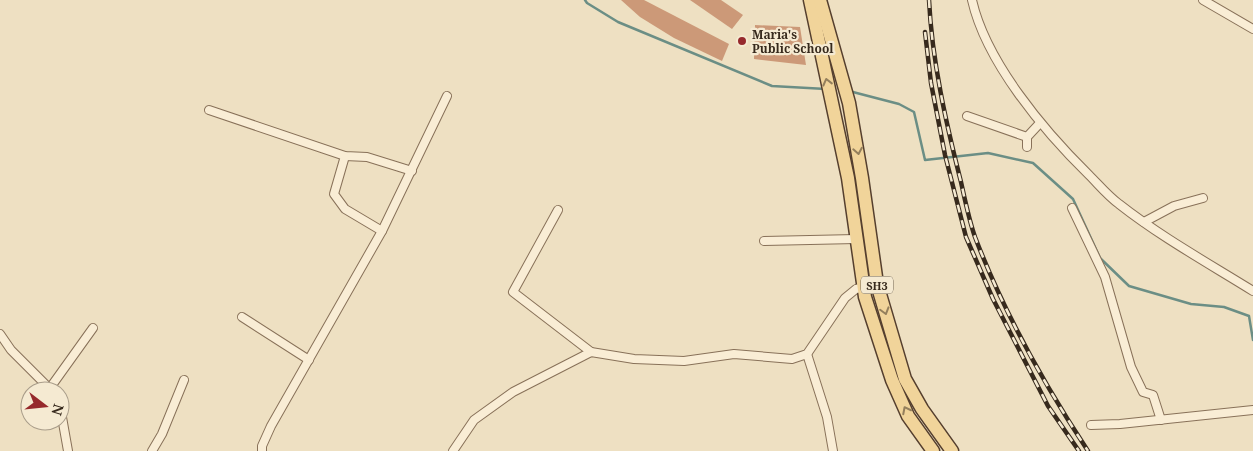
<svg xmlns="http://www.w3.org/2000/svg" width="1253" height="451" font-family="'Noto Serif',serif">
<style>
.lines{fill:none;stroke-linecap:round;stroke-linejoin:round}
.stream{stroke:#6b8e85;stroke-width:2.5}
.building{fill:#cc9978}
.street-casing{stroke:#887159;stroke-width:10}
.primary-casing{stroke:#553f2e;stroke-width:15}
.street{stroke:#f9edd5;stroke-width:8}
.primary{stroke:#f1d49a;stroke-width:12}
.rail-casing{stroke:#372a1d;stroke-width:4.5}
.rail{stroke:#f5ead2;stroke-width:2.5;stroke-dasharray:8;stroke-linecap:butt}
.oneway{stroke:#947f5c}
.poi-dot{fill:#96292c;stroke:#f5ead2;stroke-width:2}
.labels{text-anchor:middle;dominant-baseline:central;stroke-width:4.5;stroke-linejoin:round;paint-order:stroke}
.shield{fill:#f5ead2;stroke:#706453;stroke-width:1}
.shield-label{font-size:11px;font-weight:bold;fill:#372a1d}
.poi-label{font-size:12px;font-weight:bold;fill:#372a1d;stroke:#f5ead2;text-anchor:start}
</style>
<rect width="100%" height="100%" fill="#eee0c2"/>
<g class="lines">
<g class="stream">
<polyline points="585,0 587,3 618,22 772,86 826,89"/>
<polyline points="849,91 899,104 914,112 925,160 988,153 1033,163 1073,199 1100,258 1129,286 1191,304 1224,307 1249,316 1253,340"/>
</g>
</g>
<g class="building">
<polygon points="621,0 644,0 729,44 722,61 674,38 640,17"/>
<polygon points="690,0 721,0 743,15 732,29"/>
<polygon points="755,25 800,27 806,65 754,59"/>
</g>
<g class="lines">
<defs>
<g id="street">
<path d="M972 0C986 62 1044 131 1089 175 1099 185 1108 196 1119 204 1161 237 1208 263 1253 291"/>
<polyline points="1203,0 1253,29"/>
<polyline points="209,110 345,156 367,157 412,171"/>
<polyline points="967,116 1027,137"/>
<polyline points="1027,147 1027,137 1040,123"/>
<polyline points="345,156 334,194 345,209 382,231"/>
<polyline points="1072,208 1105,277 1131,367 1143,392 1153,395 1161,420"/>
<polyline points="558,210 513,292 591,352"/>
<polyline points="1144,222 1174,206 1203,198"/>
<polyline points="764,241 856,239"/>
<polyline points="242,317 309,360"/>
<polyline points="0,334 11,350 52,391"/>
<polyline points="807,354 827,417 833,451"/>
<polyline points="50,388 93,328"/>
<polyline points="60,406 68,451"/>
<polyline points="1091,425 1120,424 1253,410"/>
<polyline points="152,451 162,434 184,380"/>
<polyline points="262,451 262,446 271,426 382,231 447,96"/>
<polyline points="453,451 474,420 513,392 591,352 634,359 684,361 734,354 792,359 807,354 845,298 856,289 868,286"/>
</g>
<g id="primary">
<polyline points="810,0 848,178 865,297 892,380 908,416 933,451"/>
<polyline points="820,0 849,103 862,178 877,284 905,379 922,409 952,451"/>
</g>
</defs>
<use href="#street" class="street-casing"/>
<use href="#primary" class="primary-casing"/>
<use href="#street" class="street"/>
<use href="#primary" class="primary"/>
<defs>
<g id="rail">
<path d="M929 0C932 61 946 123 961 182 965 200 969 220 975 237 1004 313 1044 384 1088 451"/>
<polyline points="925,32 931,83 945,155 966,237 993,299 1048,406 1079,451"/>
</g>
</defs>
<use href="#rail" class="rail-casing"/>
<use href="#rail" class="rail"/>
</g>
<defs><path id="oneway-chevron" d="M-2-3.5L2.5 0L-2 3.5" fill="none" stroke-width="1.6" stroke-linecap="round" stroke-linejoin="round" transform="scale(1.25)"/></defs>
<g class="oneway">
<use href="#oneway-chevron" transform="translate(827 82) rotate(-104)"/>
<use href="#oneway-chevron" transform="translate(858 151) rotate(80)"/>
<use href="#oneway-chevron" transform="translate(885 311) rotate(74)"/>
<use href="#oneway-chevron" transform="translate(906 410) rotate(-117)"/>
</g>
<circle class="poi-dot" cx="742" cy="41" r="5"/>
<g class="labels">
<rect class="shield" x="861" y="276.5" width="32" height="17" rx="4"/>
<g class="shield-label">
<text x="877" y="285">SH3</text>
</g>
<g class="poi-label">
<text x="752" y="34">Maria's<tspan x="752" dy="14">Public School</tspan></text>
</g>
</g>
<g transform="translate(45 406) rotate(106)"><circle r="24" fill="#f5ead2" stroke="#a99d8a"/>
<path d="M0-4L9 19L0 12L-9 19Z" fill="#96292c"/>
<text y="-8" font-size="14" font-weight="bold" text-anchor="middle" fill="#372a1d">N</text>
</g>
</svg>
